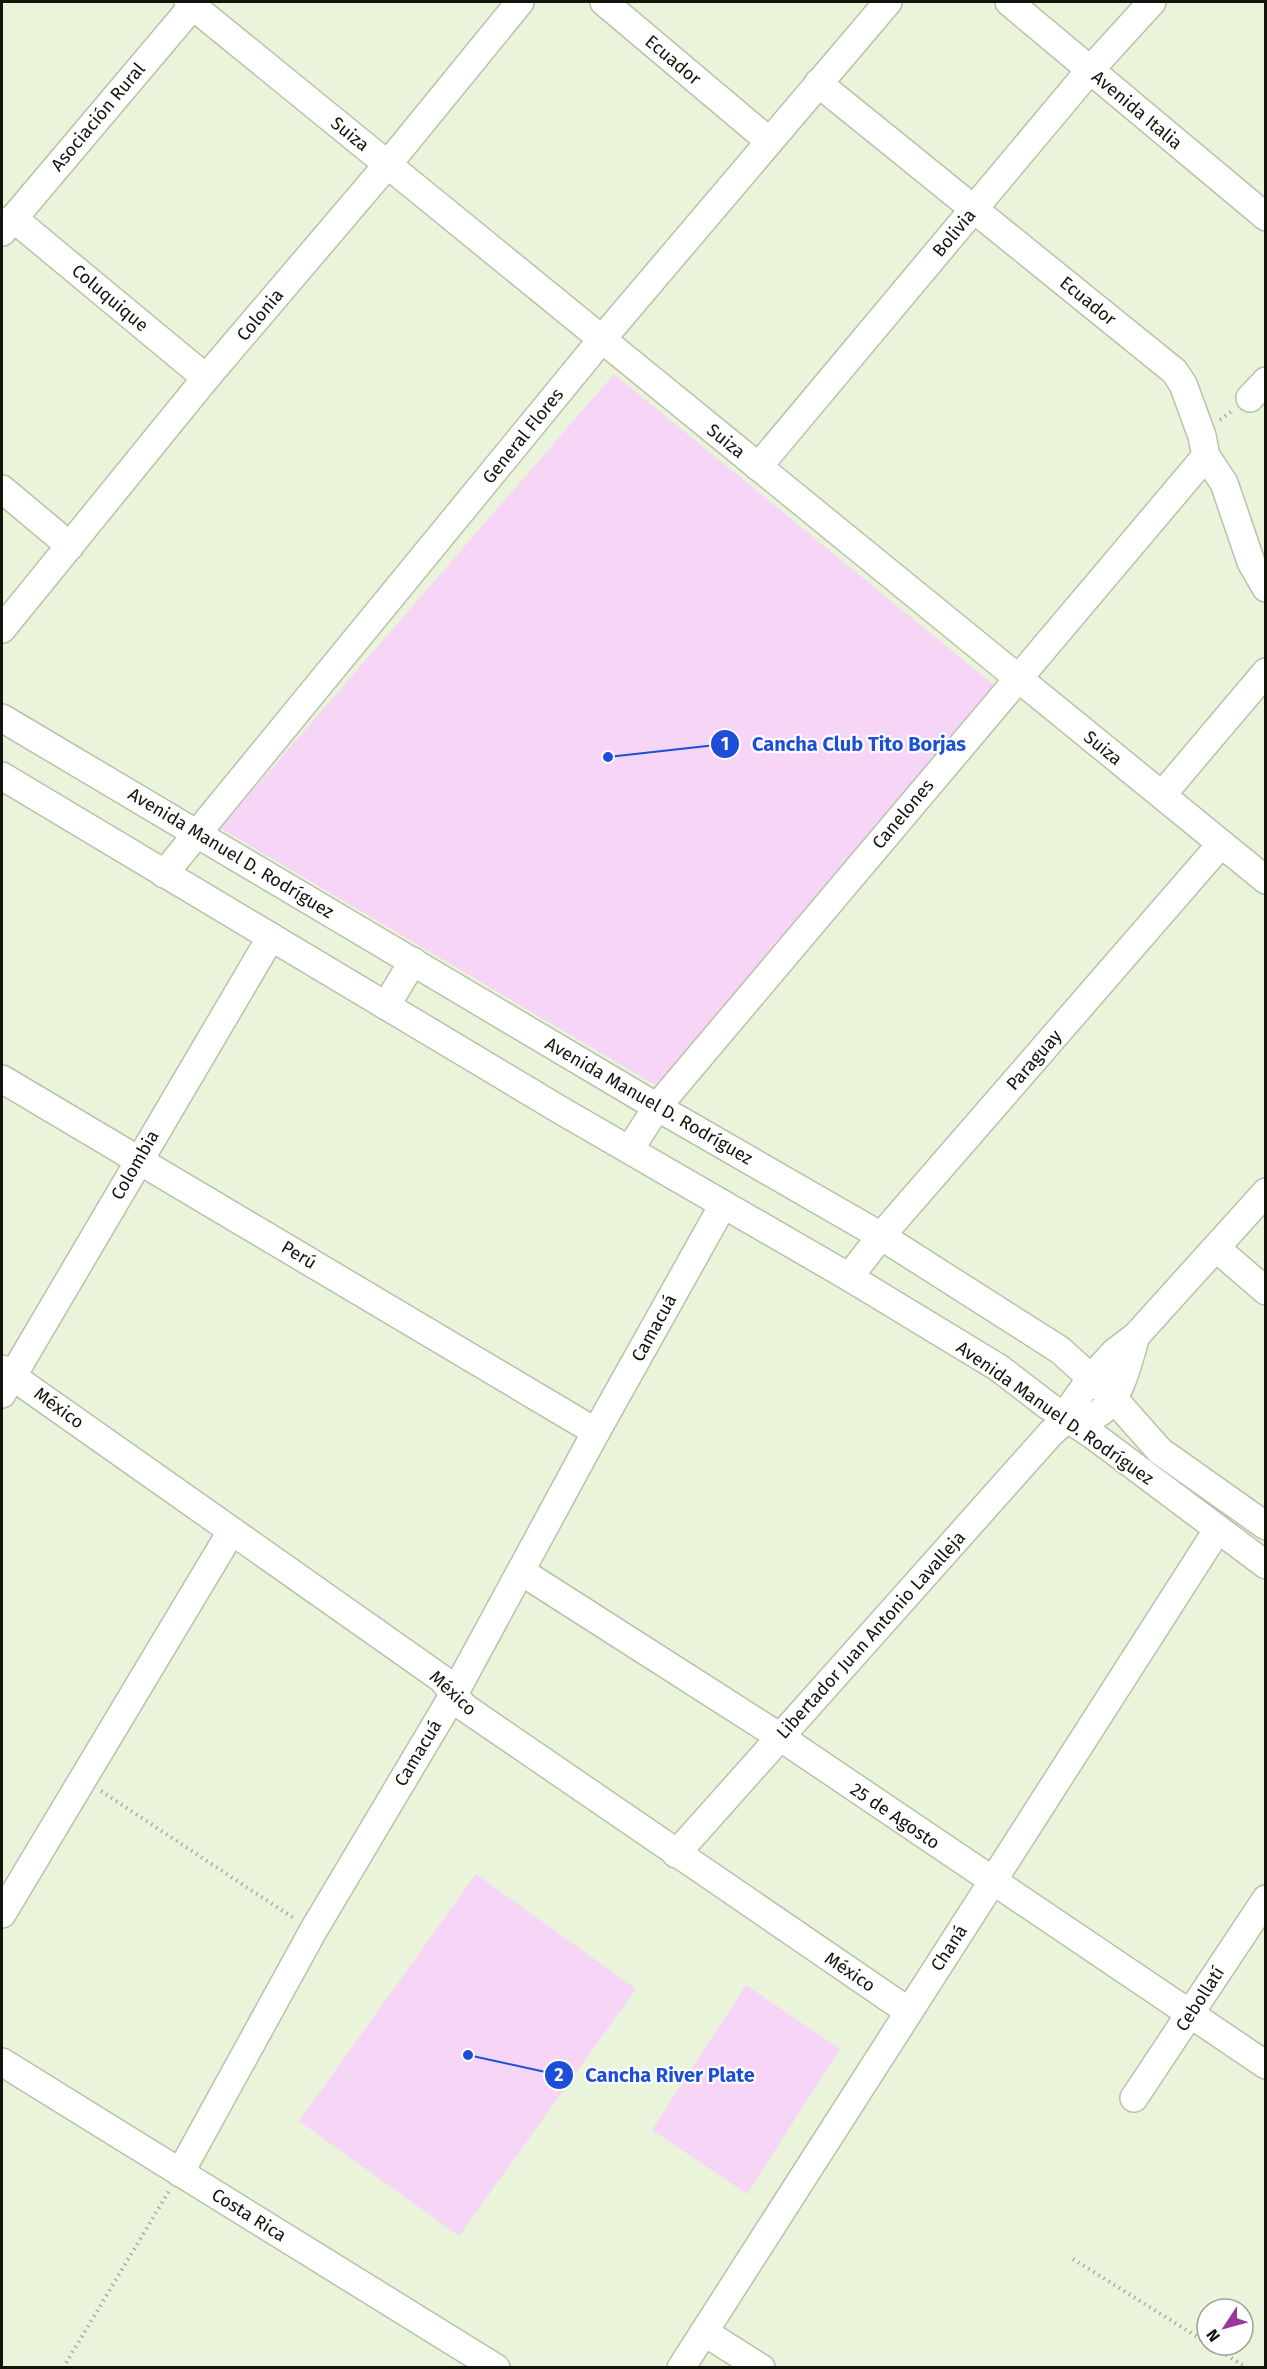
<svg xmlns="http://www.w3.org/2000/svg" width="1267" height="2369" font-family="'Fira Sans',sans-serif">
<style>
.green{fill:#f7d5f7}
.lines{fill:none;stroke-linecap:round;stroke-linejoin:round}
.minor-casing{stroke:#b8c2a9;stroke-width:30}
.path{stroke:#a7af9a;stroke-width:4;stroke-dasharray:1.5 4.5;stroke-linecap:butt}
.minor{stroke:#fff;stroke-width:27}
.labels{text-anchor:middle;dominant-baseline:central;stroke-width:4.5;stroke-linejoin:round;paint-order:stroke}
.street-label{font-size:18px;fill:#12150c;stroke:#fff}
.leader{fill:none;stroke:#1d4ed8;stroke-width:2}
.callout-dot{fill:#1d4ed8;stroke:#fff;stroke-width:2}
.mark-label{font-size:18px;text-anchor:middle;font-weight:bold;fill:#fff}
.callout-label{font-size:20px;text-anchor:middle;font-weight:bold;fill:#1d4ed8;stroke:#fff;stroke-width:4.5;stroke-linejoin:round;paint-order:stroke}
</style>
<rect width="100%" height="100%" fill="#eaf4db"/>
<g class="green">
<polygon points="614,374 995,686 660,1088 220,828"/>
<polygon points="476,1874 636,1989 459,2236 299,2121"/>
<polygon points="746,1985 840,2049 747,2194 652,2130"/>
</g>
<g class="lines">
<defs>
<g id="minor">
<polyline points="188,2 1266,880"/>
<polyline points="604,2 769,141"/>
<polyline points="1009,2 1266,217"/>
<polyline points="818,83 1174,371 1183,384 1202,436 1206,456 1224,483 1251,562 1266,588"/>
<polyline points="13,218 206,378"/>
<polyline points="2,232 196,2"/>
<polyline points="1250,398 1266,381"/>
<polyline points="758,467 1090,70 1152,2"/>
<polyline points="2,489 70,546"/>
<polyline points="2,629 206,378 388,164 520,2"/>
<polyline points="2,718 657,1107 881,1236 1060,1350 1113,1398 1160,1451 1266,1526"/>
<polyline points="2,776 562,1111 849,1277 999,1368 1047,1405 1094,1436 1266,1565"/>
<polyline points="1162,795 1266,672"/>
<polyline points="164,874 602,339 888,2"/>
<polyline points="386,1006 413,961"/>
<polyline points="2,1079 596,1432"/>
<polyline points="630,1149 657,1107 1206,456"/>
<polyline points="1216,1248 1266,1291"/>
<polyline points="849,1277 881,1236 1221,844"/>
<polyline points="2,1369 442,1679 464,1707 908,2011"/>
<polyline points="2,1394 271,937"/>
<path d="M1068 1418C1077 1418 1088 1419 1096 1415 1121 1401 1128 1362 1136 1336"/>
<polyline points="522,1572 780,1737 1266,2065"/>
<polyline points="676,1854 1051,1433 1068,1418 1072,1405 1091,1378 1115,1352 1136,1336 1266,1192"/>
<polyline points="2,1914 231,1532"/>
<polyline points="2,2062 496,2368"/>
<polyline points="1134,2098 1266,1899"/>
<polyline points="180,2173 313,1931 454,1694 596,1432 723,1205"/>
<polyline points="704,2332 761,2368"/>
<polyline points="681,2368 1218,1529"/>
</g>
</defs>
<use href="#minor" class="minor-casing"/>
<g class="path">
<polyline points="1220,420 1233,410"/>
<polyline points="101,1791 295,1919"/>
<polyline points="1073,2259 1207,2343"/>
<polyline points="1211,2345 1247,2368"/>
<polyline points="63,2368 169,2191"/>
</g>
<use href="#minor" class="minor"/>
</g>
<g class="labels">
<g class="street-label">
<text transform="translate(673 60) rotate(40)">Ecuador</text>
<text transform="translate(1137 110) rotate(40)">Avenida Italia</text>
<text transform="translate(98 117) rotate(-50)">Asociación Rural</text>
<text transform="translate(350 134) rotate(39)">Suiza</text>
<text transform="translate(954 233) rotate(-50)">Bolivia</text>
<text transform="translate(110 298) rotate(40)">Coluquique</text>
<text transform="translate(1088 301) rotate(39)">Ecuador</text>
<text transform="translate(260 315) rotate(-50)">Colonia</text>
<text transform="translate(523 436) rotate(-51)">General Flores</text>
<text transform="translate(726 441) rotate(39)">Suiza</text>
<text transform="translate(1103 748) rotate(39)">Suiza</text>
<text transform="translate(903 814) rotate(-50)">Canelones</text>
<text transform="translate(231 853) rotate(31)">Avenida Manuel D. Rodríguez</text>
<text transform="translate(1034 1060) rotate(-49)">Paraguay</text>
<text transform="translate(649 1101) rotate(30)">Avenida Manuel D. Rodríguez</text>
<text transform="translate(135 1165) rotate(-60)">Colombia</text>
<text transform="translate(299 1255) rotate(31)">Perú</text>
<text transform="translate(654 1328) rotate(-61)">Camacuá</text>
<text transform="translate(59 1408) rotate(36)">México</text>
<text transform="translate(1055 1413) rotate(35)">Avenida Manuel D. Rodríguez</text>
<text transform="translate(871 1635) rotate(-48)">Libertador Juan Antonio Lavalleja</text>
<text transform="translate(453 1693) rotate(43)">México</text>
<text transform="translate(418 1753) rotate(-59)">Camacuá</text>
<text transform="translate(895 1816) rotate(34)">25 de Agosto</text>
<text transform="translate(949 1948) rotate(-57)">Chaná</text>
<text transform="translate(850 1972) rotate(34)">México</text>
<text transform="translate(1200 1999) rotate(-57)">Cebollatí</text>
<text transform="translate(249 2215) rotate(32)">Costa Rica</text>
</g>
</g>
<path class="leader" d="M608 757L725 744M468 2055L559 2075"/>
<g class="callout-dot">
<circle cx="608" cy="757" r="6"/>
<circle cx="468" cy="2055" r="6"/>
<circle cx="725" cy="744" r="15"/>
<circle cx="559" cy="2075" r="15"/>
</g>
<g class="mark-label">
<text x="725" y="750">1</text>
<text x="559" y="2081">2</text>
</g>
<g class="callout-label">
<text x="859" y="751">Cancha Club Tito Borjas</text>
<text x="670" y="2082">Cancha River Plate</text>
</g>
<rect width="1267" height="2369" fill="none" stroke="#12150c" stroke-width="6"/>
<g transform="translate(1225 2327) rotate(234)"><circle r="28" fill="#ffffff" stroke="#a0a19e" stroke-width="1.5"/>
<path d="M0-4.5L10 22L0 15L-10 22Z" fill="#99379d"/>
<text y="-9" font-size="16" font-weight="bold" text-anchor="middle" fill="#12150c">N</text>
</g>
</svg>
